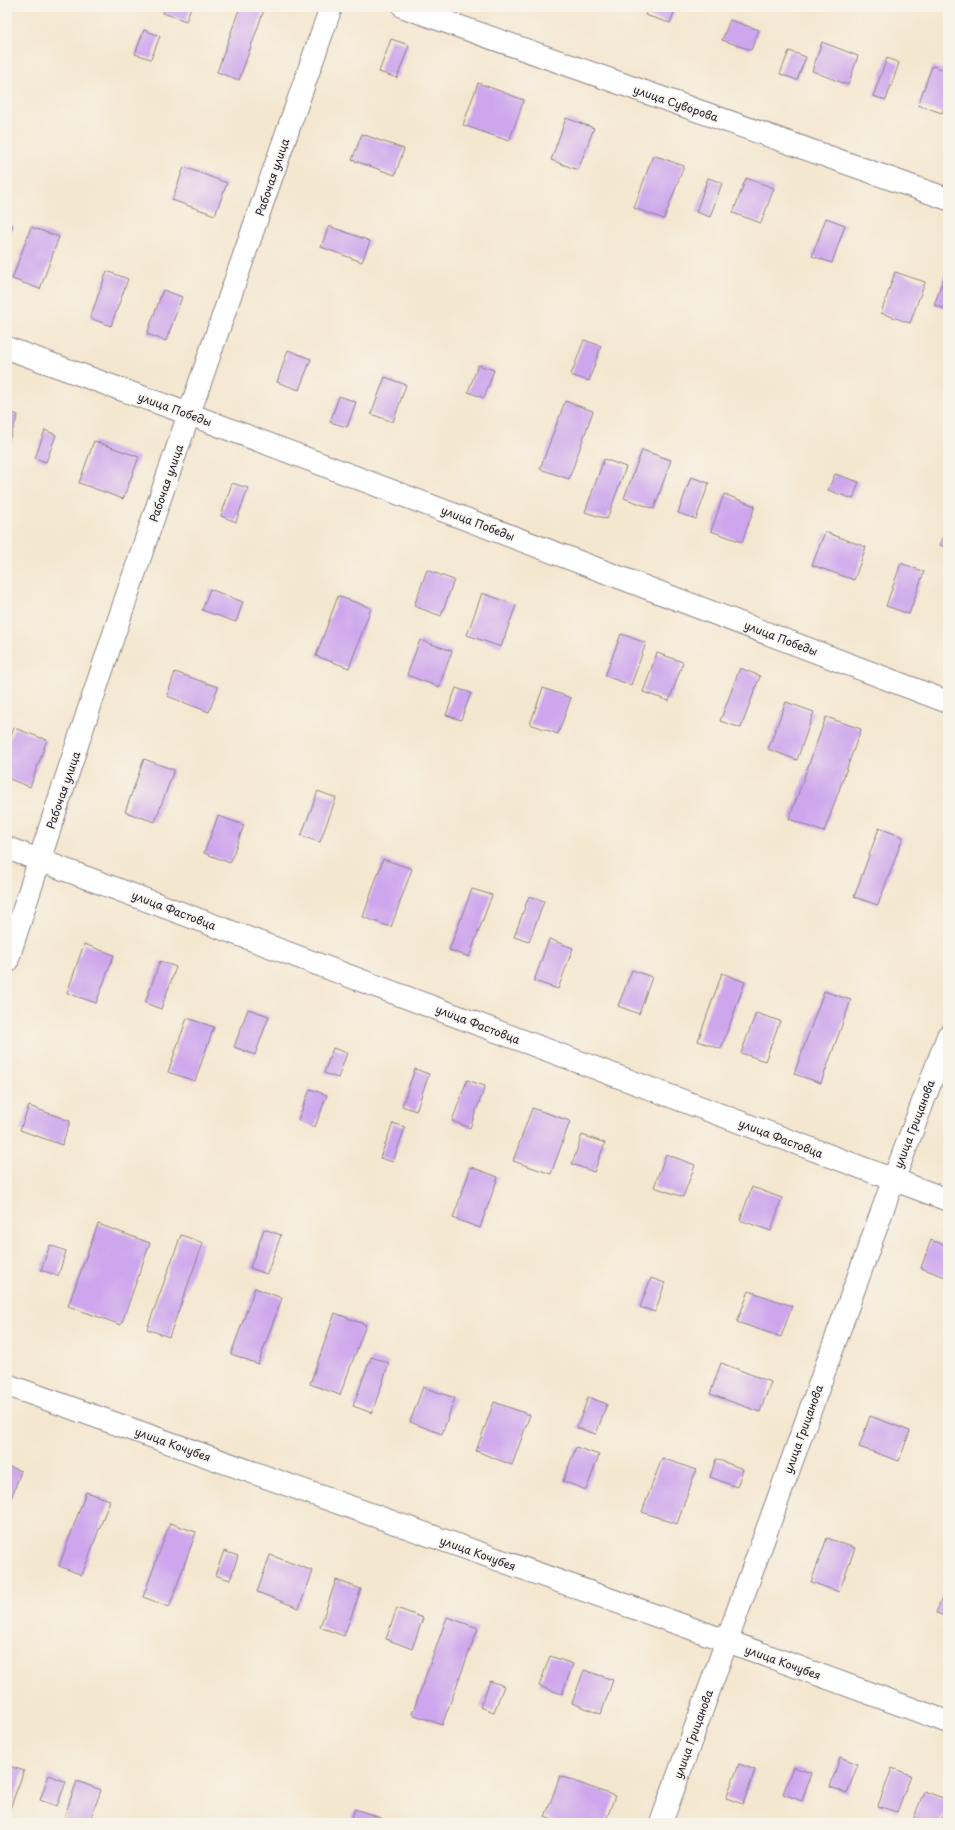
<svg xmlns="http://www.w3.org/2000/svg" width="955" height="1830" font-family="'Playpen Sans',sans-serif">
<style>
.building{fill:#cea6ed}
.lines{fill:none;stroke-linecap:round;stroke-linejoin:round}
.minor-casing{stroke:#8b8486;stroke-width:24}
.tertiary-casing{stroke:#8b8486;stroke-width:24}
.minor{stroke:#fff;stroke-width:22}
.tertiary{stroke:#fff;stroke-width:22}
.labels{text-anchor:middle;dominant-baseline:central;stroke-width:3;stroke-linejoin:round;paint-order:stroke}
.street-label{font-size:11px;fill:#22223b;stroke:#f7f3e8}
</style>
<rect width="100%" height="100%" fill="#f7f3e8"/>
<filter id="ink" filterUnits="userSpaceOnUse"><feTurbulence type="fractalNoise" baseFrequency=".025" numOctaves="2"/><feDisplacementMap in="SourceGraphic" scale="8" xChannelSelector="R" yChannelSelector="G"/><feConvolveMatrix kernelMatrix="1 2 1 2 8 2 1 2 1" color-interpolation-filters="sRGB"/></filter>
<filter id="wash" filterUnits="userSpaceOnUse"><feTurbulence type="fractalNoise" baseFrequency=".012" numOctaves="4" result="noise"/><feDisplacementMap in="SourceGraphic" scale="16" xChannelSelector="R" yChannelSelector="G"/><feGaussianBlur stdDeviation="0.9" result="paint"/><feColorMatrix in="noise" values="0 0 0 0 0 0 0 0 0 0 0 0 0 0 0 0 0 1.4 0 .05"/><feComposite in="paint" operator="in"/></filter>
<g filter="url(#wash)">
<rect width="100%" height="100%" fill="#f4e7d0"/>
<g id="blocks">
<g class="building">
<polygon points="165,7 191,7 186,21 163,13"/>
<polygon points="240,7 265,7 239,80 217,72"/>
<polygon points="648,7 676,7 670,23 645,15"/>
<polygon points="730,20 759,30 751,50 722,40"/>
<polygon points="144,30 160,36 151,59 135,54"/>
<polygon points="391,39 409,45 397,78 379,72"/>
<polygon points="822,42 858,56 848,85 812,71"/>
<polygon points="789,51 806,57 797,80 780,74"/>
<polygon points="887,58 899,63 886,100 873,96"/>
<polygon points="932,66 948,71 948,97 942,113 918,105"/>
<polygon points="478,83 524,100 509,141 463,125"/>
<polygon points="566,118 594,128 578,170 551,160"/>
<polygon points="362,134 404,149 395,175 352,160"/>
<polygon points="653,155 684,166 664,219 634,208"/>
<polygon points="184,167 227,183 215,215 172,200"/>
<polygon points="708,178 722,183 710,217 696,212"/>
<polygon points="746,178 774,188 761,223 733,213"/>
<polygon points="826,218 845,225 832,263 812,256"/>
<polygon points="7,223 13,225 7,242"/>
<polygon points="329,226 370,241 362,262 321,247"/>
<polygon points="31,227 59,237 40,289 12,279"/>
<polygon points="947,269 948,270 948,310 934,305"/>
<polygon points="107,271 128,279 111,326 90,318"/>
<polygon points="895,272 925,282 910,323 881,313"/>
<polygon points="163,290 182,297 166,341 147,334"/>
<polygon points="584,340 601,346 589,381 571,375"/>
<polygon points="288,350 311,359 299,390 277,382"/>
<polygon points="478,365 494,370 484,398 468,392"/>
<polygon points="385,377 406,385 393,422 371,414"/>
<polygon points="339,396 356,402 347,427 330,422"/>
<polygon points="565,401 593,411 569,479 540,469"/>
<polygon points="7,411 18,415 7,446"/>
<polygon points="45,430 56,435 46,462 35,458"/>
<polygon points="94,441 139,457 123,499 79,483"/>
<polygon points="642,450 671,460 654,509 624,498"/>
<polygon points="604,459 626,467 607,519 585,512"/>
<polygon points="835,474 859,482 853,499 828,490"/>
<polygon points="691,477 709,483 696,519 678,513"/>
<polygon points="232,483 248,488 236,522 221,516"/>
<polygon points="724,494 755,506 742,542 711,531"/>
<polygon points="948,525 948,548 940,545"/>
<polygon points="825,532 866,547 854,580 812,565"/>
<polygon points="901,563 924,572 909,614 886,606"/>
<polygon points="427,570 454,580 441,616 414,606"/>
<polygon points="210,589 243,602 236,622 202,610"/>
<polygon points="482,593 516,605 501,647 467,635"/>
<polygon points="338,596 371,608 349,668 316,656"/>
<polygon points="621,634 646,643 631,685 605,676"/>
<polygon points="420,640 452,651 439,687 407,675"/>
<polygon points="657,653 683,662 669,701 643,692"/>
<polygon points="740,668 760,676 741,728 720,721"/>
<polygon points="175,672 218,687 209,712 167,696"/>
<polygon points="456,688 471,693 461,720 446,715"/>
<polygon points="543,688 571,698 558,734 530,724"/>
<polygon points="786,702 814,712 797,760 768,749"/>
<polygon points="826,717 861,729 824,832 789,819"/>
<polygon points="14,728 47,740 30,787 7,778 7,747"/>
<polygon points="144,759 174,770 155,822 125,812"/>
<polygon points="318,791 336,798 320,842 301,836"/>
<polygon points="218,816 244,825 230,863 204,853"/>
<polygon points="879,828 903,837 878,905 854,897"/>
<polygon points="383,859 412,869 391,927 363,917"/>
<polygon points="472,889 492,895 469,957 449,950"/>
<polygon points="529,896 544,901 529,942 514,937"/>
<polygon points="549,939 573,948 558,989 534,981"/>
<polygon points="84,944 114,955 96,1003 67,993"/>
<polygon points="160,961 176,967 161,1009 145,1003"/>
<polygon points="632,970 652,977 639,1014 618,1006"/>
<polygon points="722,973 745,982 721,1049 698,1041"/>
<polygon points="824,991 851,1000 821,1083 794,1074"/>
<polygon points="248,1009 269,1016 255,1055 234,1047"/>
<polygon points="756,1013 780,1021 765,1061 741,1053"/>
<polygon points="187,1018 214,1027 195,1081 168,1072"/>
<polygon points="333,1048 347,1053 338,1078 324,1073"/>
<polygon points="415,1069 429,1074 416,1111 402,1106"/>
<polygon points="467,1080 485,1086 470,1128 452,1121"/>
<polygon points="310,1089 327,1095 315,1127 298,1120"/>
<polygon points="29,1106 70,1121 62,1145 20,1130"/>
<polygon points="532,1108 570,1121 551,1174 513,1161"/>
<polygon points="393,1123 405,1127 393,1162 380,1158"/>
<polygon points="582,1135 605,1143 594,1172 572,1164"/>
<polygon points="666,1154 695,1165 683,1197 654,1187"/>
<polygon points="471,1167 498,1177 480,1228 453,1218"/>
<polygon points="752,1187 782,1198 771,1231 740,1220"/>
<polygon points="98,1224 150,1243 121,1325 68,1306"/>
<polygon points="264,1229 281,1235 267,1274 250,1268"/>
<polygon points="181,1235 203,1243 169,1337 147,1329"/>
<polygon points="931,1240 948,1246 948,1278 921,1268"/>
<polygon points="50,1245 66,1251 58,1276 41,1270"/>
<polygon points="651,1278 665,1283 655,1312 640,1307"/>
<polygon points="255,1288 282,1298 258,1364 231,1354"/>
<polygon points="749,1291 792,1306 781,1337 737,1322"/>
<polygon points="335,1313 366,1325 340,1395 310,1384"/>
<polygon points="371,1357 389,1363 372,1413 353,1406"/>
<polygon points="721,1363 771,1382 760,1412 710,1394"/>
<polygon points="423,1387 455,1398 442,1434 410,1422"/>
<polygon points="588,1397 607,1404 596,1434 577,1428"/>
<polygon points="494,1402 530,1415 512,1465 476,1451"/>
<polygon points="870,1416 910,1431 899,1461 859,1447"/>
<polygon points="576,1447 599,1455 586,1490 563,1481"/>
<polygon points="662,1458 696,1470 677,1524 642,1512"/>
<polygon points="716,1459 743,1469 737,1487 710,1477"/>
<polygon points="7,1466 21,1471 7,1510"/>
<polygon points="86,1492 110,1500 82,1575 59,1566"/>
<polygon points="170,1523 196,1532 169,1607 143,1597"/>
<polygon points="827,1538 855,1548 839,1592 811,1582"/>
<polygon points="224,1551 238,1556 230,1580 215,1575"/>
<polygon points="270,1555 313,1571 299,1608 257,1592"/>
<polygon points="336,1580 361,1589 344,1636 320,1627"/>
<polygon points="948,1581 948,1617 936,1613"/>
<polygon points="397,1608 423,1618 412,1649 386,1639"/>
<polygon points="447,1617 478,1628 442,1725 412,1714"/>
<polygon points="550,1656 573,1664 562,1694 539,1686"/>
<polygon points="584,1670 613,1680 601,1714 572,1703"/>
<polygon points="490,1681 504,1686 494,1712 480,1707"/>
<polygon points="840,1757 858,1764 847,1793 830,1787"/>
<polygon points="739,1764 755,1770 743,1804 726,1798"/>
<polygon points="7,1765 24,1771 10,1808 7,1807"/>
<polygon points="793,1767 811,1773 802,1801 783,1794"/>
<polygon points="892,1768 911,1775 897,1812 878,1806"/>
<polygon points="49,1775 66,1782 57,1806 40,1800"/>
<polygon points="560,1776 615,1796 605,1823 561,1823 545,1817"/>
<polygon points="77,1781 101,1790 89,1823 62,1823"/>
<polygon points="924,1791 948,1800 940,1823 912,1823"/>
<polygon points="355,1809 381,1818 379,1823 350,1823"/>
</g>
</g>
</g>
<g filter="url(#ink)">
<use href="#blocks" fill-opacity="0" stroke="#8b8486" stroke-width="1"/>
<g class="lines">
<defs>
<g id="minor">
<polyline points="404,7 948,199"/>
<polyline points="7,348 189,414 948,702"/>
<polyline points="7,848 948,1200"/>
<polyline points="7,1385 727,1641 948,1722"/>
<polyline points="661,1823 893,1181 948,1036"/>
</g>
<path id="tertiary" d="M7 962C108 641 220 324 331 7"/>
</defs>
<use href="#minor" class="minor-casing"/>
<use href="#tertiary" class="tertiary-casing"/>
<use href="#minor" class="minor"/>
<use href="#tertiary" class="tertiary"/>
</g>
</g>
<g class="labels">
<g class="street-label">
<text transform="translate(676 103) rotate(19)">улица Суворова</text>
<text transform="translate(272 177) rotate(-71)">Рабочая улица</text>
<text transform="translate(175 409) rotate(20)">улица Победы</text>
<text transform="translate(166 483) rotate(-71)">Рабочая улица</text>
<text transform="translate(478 523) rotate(21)">улица Победы</text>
<text transform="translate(781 638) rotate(21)">улица Победы</text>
<text transform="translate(63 790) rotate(-71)">Рабочая улица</text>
<text transform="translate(174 910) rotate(21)">улица Фастовца</text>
<text transform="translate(478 1024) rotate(21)">улица Фастовца</text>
<text transform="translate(914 1124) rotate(-69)">улица Грицанова</text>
<text transform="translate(781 1138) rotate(21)">улица Фастовца</text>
<text transform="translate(803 1429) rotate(-70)">улица Грицанова</text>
<text transform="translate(173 1444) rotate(20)">улица Кочубея</text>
<text transform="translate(478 1553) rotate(20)">улица Кочубея</text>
<text transform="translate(783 1662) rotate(20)">улица Кочубея</text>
<text transform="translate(693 1734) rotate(-70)">улица Грицанова</text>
</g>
</g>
<rect width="955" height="1830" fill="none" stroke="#f7f3e8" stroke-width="24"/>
</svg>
